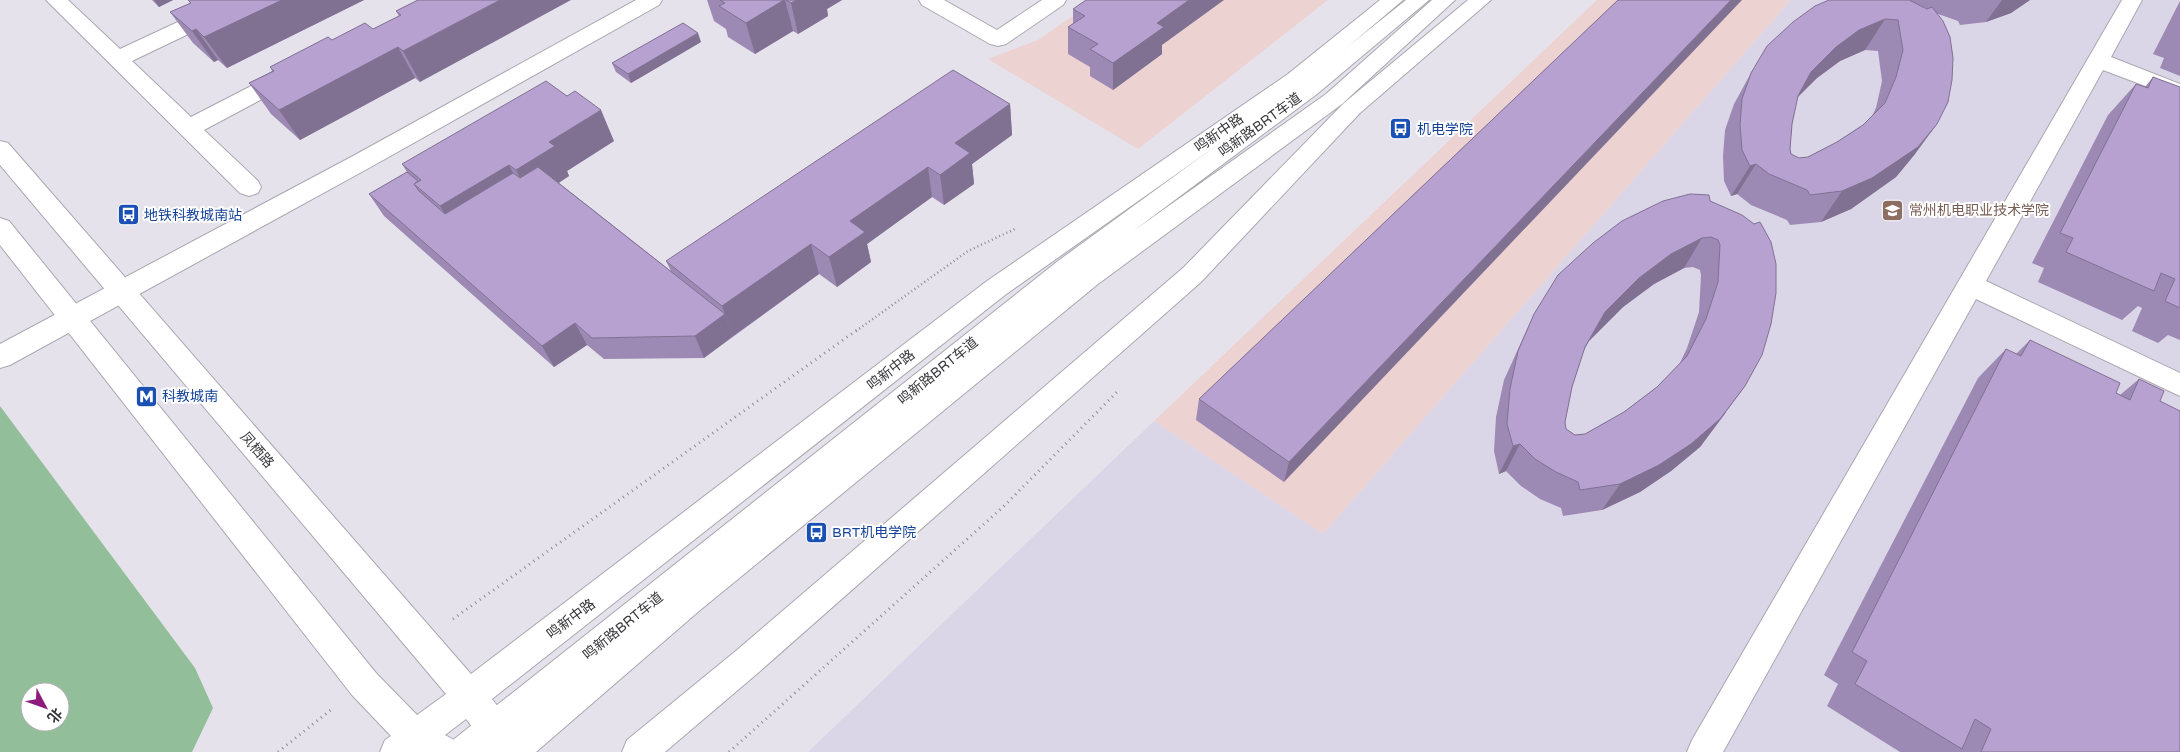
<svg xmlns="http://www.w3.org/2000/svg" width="2180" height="752" font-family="'Varela Round','Noto Sans SC',sans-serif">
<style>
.commercial{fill:#edd2d2}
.built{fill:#dbd6e7}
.forest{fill:#92be99;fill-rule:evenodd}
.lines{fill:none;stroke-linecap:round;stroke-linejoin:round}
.minor-casing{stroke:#aaa7b0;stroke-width:2}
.major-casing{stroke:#aaa7b0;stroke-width:2}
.path-far1{stroke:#908d94;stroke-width:2.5;stroke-dasharray:1 3;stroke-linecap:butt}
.path{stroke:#908d94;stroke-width:3;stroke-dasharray:1 4.5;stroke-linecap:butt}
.minor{fill:#fff;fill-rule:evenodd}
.major{fill:#fff;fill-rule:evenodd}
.wall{fill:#9d8ab4;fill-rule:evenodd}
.shaded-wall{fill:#807192}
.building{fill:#b7a1d1;stroke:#807192;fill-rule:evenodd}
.labels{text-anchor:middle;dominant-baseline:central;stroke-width:4;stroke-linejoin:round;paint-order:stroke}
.street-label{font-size:14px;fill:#38363a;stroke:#fff}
.transit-label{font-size:14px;fill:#164399;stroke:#fff;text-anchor:start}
.education-label{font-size:14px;fill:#785e54;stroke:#fff;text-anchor:start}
</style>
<rect width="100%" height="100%" fill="#e5e2ec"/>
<g class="commercial">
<polygon points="1096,0 1328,0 1138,149 988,59 1038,40"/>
<polygon points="1597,0 1791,0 1323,534 1154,421"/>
</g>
<polygon class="built" points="1791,0 2180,0 2180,752 808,752 1154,421 1323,534"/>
<path class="forest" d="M0 406 195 668 213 708 192 752H0ZM30 692H60V722H30Z"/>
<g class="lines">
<defs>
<g id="minor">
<polygon points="46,0 68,0 120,49 225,0 252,0 249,5 132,61 191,117 280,71 288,69 296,71 299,76 296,81 204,130 258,181 261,187 258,193 249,196 240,193"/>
<polygon points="636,0 662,0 659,5 369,168 10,365 0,368 0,344 353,156"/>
<polygon points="919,0 944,0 997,30 1042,0 1066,0 1063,5 1006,44 998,46 990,44 922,5"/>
<polygon points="1406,0 1429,0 1317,94 1132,232 1326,94 1432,0 1455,0 1342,104 1098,284 699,611 536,752 493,752 494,750 492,752 448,752 453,740 1058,261 1301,84"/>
<polygon points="2122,0 2142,0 2111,57 2180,84 2180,99 2103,70 1986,281 2180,373 2180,396 1976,299 1723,752 1687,752 1692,740"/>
</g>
<g id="major">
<polygon points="1380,0 1403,0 1304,84 1005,295 492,699 524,740 529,752 492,752 466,719 445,735 454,740 459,752 380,752 385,740 391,736 352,695 0,245 0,218 9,221 376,673 417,715 446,694 0,165 0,141 8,143 471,674 987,281 1288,74"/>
<polygon points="1468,0 1491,0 1360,113 1201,282 759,672 665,752 622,752 627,740 737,650 1183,268 1344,103"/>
</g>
</defs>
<use href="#minor" class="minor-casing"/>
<use href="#major" class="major-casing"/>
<polyline class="path-far1" points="856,331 968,251 1017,228"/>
<g class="path">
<polyline points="453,619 857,330"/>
<polyline points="278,752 332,709"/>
<polyline points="729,752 1003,507 1117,392"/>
</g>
<use href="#minor" class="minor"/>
<use href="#major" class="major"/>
</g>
<g class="wall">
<polygon points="152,0 173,0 159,7"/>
<polygon points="188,0 364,0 227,68 218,60 214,62 193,43 170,12 190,3"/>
<polygon points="418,0 420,82 415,78 300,140 271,114 249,83 272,71 270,67 332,40 373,29 399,16 396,11"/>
<polygon points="707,0 842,0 827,9 828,16 798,34 793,31 755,54 728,37 726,29 714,21"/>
<polygon points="1618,0 1284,482 1196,420 1199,399"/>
<path d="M1829 0H2030L2011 13 1986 22 1960 25 1958 21 1938 14 1915 154 1896 177 1851 209 1821 222 1790 225 1787 220 1751 205 1737 194 1731 196 1724 181 1723 156 1725 130 1734 104 1751 73ZM1865 50 1878 51 1882 81 1876 108 1872 116 1863 125 1837 142 1808 157 1799 158 1791 154 1790 149 1792 124 1798 96 1817 78 1840 61Z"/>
<polygon points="2180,1 2180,76 2160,68 2164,58 2153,54"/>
<polygon points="1073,9 1162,45 1162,54 1113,90 1090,76 1090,67 1068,54 1068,27 1073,24"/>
<polygon points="701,42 631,83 616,72 612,63"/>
<polygon points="2153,77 2180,87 2180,340 2168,335 2158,343 2132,331 2142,308 2138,306 2122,320 2038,282 2044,268 2032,263 2108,115 2136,84 2145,87"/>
<polygon points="1010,104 1012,135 972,164 974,184 944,205 932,197 867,244 871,262 837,287 819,274 704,358 604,359 587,345 554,367 384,216 369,194 407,172 402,164 614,141 567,171 569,176 559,183 671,271 666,261"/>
<path d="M1710 201 1771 242 1725 414 1700 447 1671 471 1640 492 1602 510 1563 516 1561 508 1540 499 1521 486 1506 471 1499 474 1494 451 1496 417 1504 380 1534 314ZM1693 267 1700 270 1701 275 1699 312 1687 348 1679 365 1657 387 1624 412 1585 434 1575 435 1566 429 1565 422 1572 387 1584 350 1589 341 1623 307 1654 284 1684 268Z"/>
<polygon points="2030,340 2120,395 2139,379 2160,401 2180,752 1900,752 1827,706 1838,684 1824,675 1978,378 2006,349 2016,354"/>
</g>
<g class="shaded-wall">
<polygon points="154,0 173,0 159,7"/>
<polygon points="282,0 364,0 227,68 204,37"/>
<polygon points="500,0 571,0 420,82 403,51"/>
<polygon points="784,0 785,0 793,31 755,54 746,23"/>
<polygon points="797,0 842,0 827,9 828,16 798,34 791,3"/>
<polygon points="1189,0 1224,0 1162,45 1162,54 1113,90 1113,63 1157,23"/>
<polygon points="1731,0 1742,0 1284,482 1289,462"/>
<polygon points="2002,0 2030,0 2011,13 1986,22"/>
<polygon points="1885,19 1865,50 1840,61 1817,78 1792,103 1811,72 1836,47 1859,30"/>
<polygon points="196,29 218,60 214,62 192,31"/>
<polygon points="698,33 701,42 631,83 628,74"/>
<polygon points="398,47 415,78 300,140 279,110"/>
<polygon points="1010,104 1012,135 972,164 974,184 944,205 940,175 955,143"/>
<polygon points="601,110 614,141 567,171 569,176 531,200 516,170 549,142"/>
<polygon points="1937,124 1915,154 1896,177 1851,209 1821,222 1842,191"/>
<polygon points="1756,164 1737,194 1731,196 1750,166"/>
<polygon points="509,165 525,196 459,237 440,206"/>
<polygon points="928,167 932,197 867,244 871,262 837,287 829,257 850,221"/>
<polygon points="1702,238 1684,268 1654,284 1623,307 1589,341 1570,375 1605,312 1639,278 1671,254"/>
<polygon points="811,244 819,274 733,336 722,306"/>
<polygon points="725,314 733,336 704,358 695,336"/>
<polygon points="575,323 587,345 554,367 542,346"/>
<polygon points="1745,386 1700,447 1671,471 1640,492 1602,510 1620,484"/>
<polygon points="1520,444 1506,471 1499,474 1513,446"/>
</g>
<g class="building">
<polygon points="188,0 282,0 204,37 196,29 192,31 170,12 191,3"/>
<polygon points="418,0 500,0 403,51 398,47 279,110 249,83 274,71 270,67 328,37 332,40 365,23 373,29 401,15 396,11"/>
<polygon points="720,0 784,0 746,23 719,6 725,3"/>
<polygon points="786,0 797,0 791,3"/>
<polygon points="1086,0 1189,0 1157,23 1164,27 1113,63 1090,49 1098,44 1068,27 1085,16 1073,9"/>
<polygon points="1618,0 1731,0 1289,462 1199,399"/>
<path d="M1829 0H1909L1927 9 1932 7 1943 21 1950 37 1953 58 1952 80 1948 102 1937 124 1918 147 1872 178 1842 191 1810 195 1807 190 1769 174 1756 164 1750 166 1742 150 1740 125 1742 99 1751 73 1767 46 1793 22 1815 6ZM1885 19 1898 20 1903 50 1896 77 1885 103 1863 125 1837 142 1808 157 1799 158 1791 154 1790 149 1792 124 1798 96 1811 72 1836 47 1859 30Z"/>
<polygon points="683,23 698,33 628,74 612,63"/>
<polygon points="953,70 1010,104 955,143 970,153 940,175 928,167 850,221 865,232 829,257 811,244 722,306 666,261"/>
<polygon points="2153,77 2180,87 2180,308 2165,301 2175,279 2161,273 2154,291 2066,252 2073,238 2060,233 2136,84 2148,88"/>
<polygon points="546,81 567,96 575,91 601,110 549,142 555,146 516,170 509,165 440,206 414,184 421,180 402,164"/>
<polygon points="538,167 725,314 695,336 592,338 575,323 542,346 369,194 407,172 418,181 414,184 419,191 445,214 513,173 520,178"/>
<path d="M1690 194 1709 195 1710 201 1742 215 1754 224 1760 222 1771 242 1776 264V293L1771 324 1762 355 1745 386 1720 419 1691 444 1659 465 1620 484 1580 490 1578 482 1556 472 1535 459 1520 444 1513 446 1507 424 1510 389 1518 351 1534 314 1558 275 1593 243 1622 221 1663 201ZM1711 237 1718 240 1720 245 1718 282 1706 319 1687 356 1657 387 1624 412 1585 434 1575 435 1566 429 1565 422 1572 387 1585 347 1605 312 1639 278 1671 254 1702 238Z"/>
<polygon points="2030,340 2120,383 2116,393 2130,400 2139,379 2164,391 2160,401 2180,411 2180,752 1981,752 1991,729 1975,719 1962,749 1855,684 1867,661 1852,652 2006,349 2021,356"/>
</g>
<defs>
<symbol id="bus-square" viewBox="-11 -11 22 22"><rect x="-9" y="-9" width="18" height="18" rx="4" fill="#1a4fb4" stroke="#fff"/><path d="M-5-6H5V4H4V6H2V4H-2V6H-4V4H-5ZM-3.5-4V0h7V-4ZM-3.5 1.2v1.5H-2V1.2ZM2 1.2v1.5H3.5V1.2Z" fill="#fff"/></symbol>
<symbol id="university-square" viewBox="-11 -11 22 22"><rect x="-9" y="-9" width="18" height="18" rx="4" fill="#8d6e63" stroke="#fff"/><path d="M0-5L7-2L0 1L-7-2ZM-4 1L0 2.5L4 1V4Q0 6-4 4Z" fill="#fff"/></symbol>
<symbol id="metro-square" viewBox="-11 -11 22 22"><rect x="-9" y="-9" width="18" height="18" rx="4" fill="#1a4fb4" stroke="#fff"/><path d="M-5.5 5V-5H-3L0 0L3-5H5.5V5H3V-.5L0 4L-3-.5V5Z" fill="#fff"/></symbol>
</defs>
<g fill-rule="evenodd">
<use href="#bus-square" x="1388" y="116" width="25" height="25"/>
<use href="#university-square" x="1880" y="198" width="25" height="25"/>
<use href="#bus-square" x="116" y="202" width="25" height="25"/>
<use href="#metro-square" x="134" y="384" width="25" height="25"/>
<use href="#bus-square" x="804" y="520" width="25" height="25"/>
</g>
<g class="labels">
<g class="street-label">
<text transform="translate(1260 125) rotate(-36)">鸣新路BRT车道</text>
<text transform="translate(1219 133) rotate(-35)">鸣新中路</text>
<text transform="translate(891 370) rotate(-38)">鸣新中路</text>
<text transform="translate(938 371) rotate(-39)">鸣新路BRT车道</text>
<text transform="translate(257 450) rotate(49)">凤栖路</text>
<text transform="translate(571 619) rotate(-37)">鸣新中路</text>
<text transform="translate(623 626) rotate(-39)">鸣新路BRT车道</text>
</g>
<g class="transit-label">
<text x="1417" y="129">机电学院</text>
<text x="144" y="215">地铁科教城南站</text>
<text x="162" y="396">科教城南</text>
<text x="832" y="532">BRT机电学院</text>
</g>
<g class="education-label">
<text x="1909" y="210">常州机电职业技术学院</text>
</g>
</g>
<g transform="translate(45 707) rotate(131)"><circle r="24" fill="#ffffff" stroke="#afafb0"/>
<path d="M0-4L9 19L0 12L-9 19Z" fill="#8d1b7c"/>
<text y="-8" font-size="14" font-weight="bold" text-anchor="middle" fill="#38363a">北</text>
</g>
</svg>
